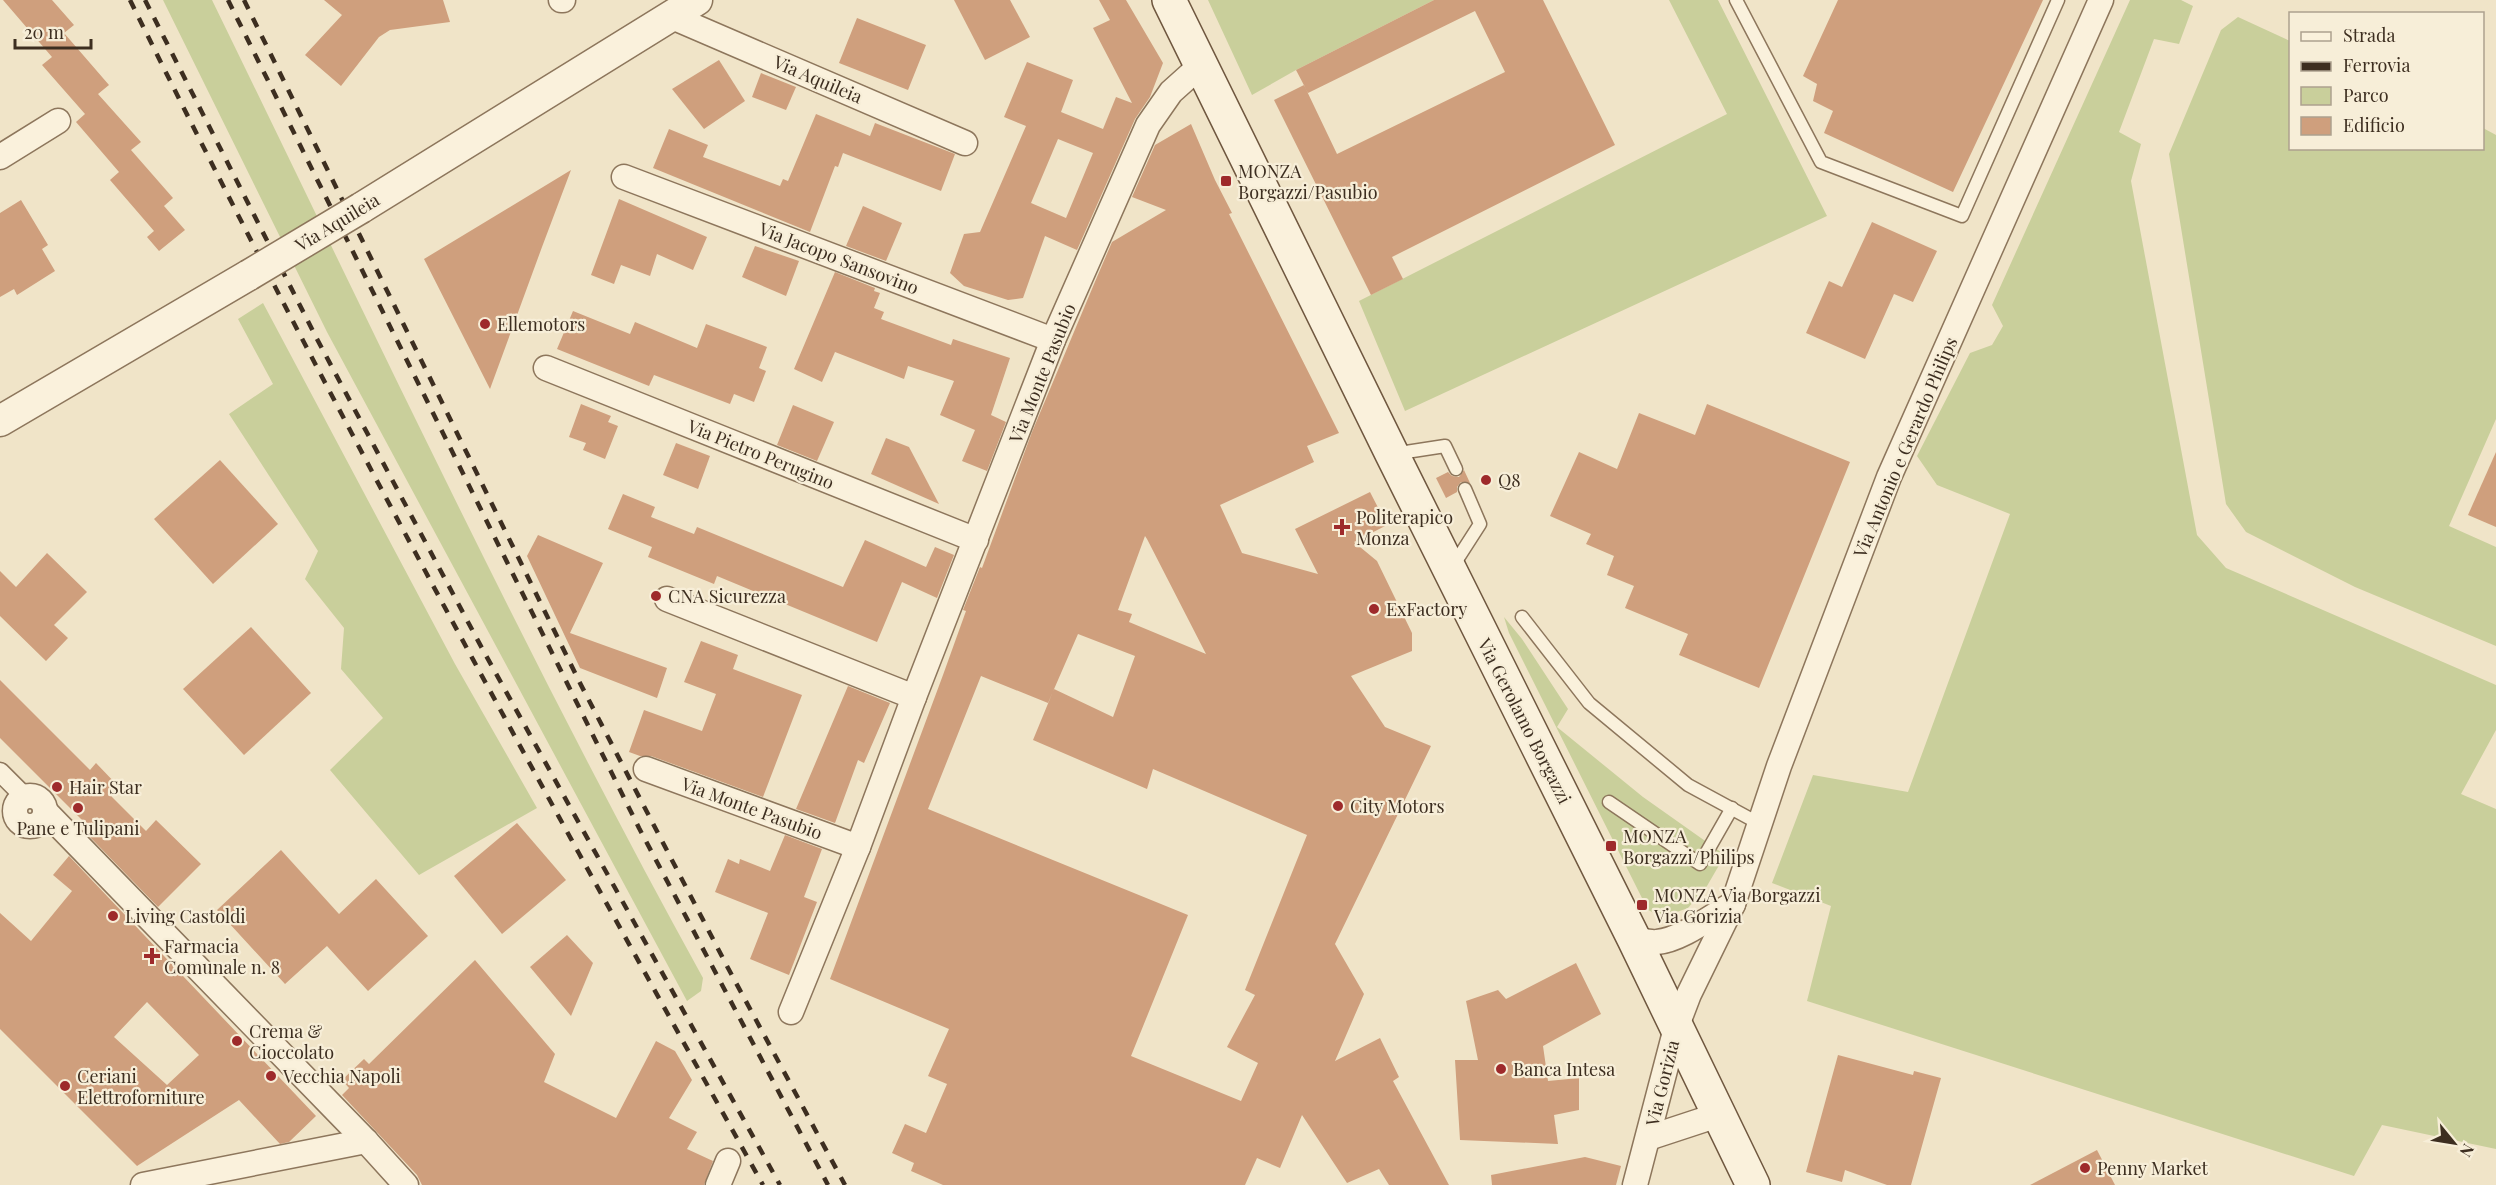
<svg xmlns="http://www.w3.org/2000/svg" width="2496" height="1185" font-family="'Playfair Display',serif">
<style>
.green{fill:#c9cf9b}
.building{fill:#cf9f7d;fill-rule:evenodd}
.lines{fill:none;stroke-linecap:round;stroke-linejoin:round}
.service-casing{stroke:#8d765c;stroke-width:15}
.pedestrian-casing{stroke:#8d765c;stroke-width:21}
.minor-casing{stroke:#8d765c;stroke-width:27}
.tertiary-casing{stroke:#8d765c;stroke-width:33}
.secondary-casing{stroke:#6f573f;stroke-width:36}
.service{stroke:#faf1dc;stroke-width:12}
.pedestrian{stroke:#faf1dc;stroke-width:18}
.minor{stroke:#faf1dc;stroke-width:24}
.tertiary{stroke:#faf1dc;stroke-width:30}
.secondary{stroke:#faf1dc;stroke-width:33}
.rail{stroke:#3d2e20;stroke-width:4.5;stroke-dasharray:10 10;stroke-linecap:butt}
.tertiary-bridge-casing{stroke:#8d765c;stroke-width:33;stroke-linecap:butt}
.tertiary-bridge{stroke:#faf1dc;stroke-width:30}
.poi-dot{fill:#9e2a2b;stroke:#f7eed8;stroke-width:2}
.labels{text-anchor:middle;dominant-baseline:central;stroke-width:4.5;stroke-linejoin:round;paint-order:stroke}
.street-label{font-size:18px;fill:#3d2e20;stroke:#f7eed8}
.poi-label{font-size:18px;fill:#3d2e20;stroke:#f7eed8;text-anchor:start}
</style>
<rect width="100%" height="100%" fill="#f0e4c8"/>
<g class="green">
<path d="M163 0H212C372 328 527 659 703 978L701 991 687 1001 327 332Z"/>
<polygon points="1208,0 1434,0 1296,70 1252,95"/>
<polygon points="1669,0 1718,0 1827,216 1405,411 1359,301 1727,114"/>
<polygon points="2130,0 2181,0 2193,6 2179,44 2154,39 2119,132 2141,144 2131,181 2197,535 2226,568 2496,685 2496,730 2461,794 2496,809 2496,1149 2382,1125 2354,1176 1807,1001 1831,906 1772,883 1813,775 1908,792 2010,514 1937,485 1917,456 1970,353 1992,345 2003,326 1992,305"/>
<polygon points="2238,17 2290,41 2290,148 2482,148 2483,128 2496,135 2496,419 2449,526 2496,547 2496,646 2355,587 2246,532 2226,504 2169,154 2221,30"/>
<polygon points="263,303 455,664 537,808 419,875 330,770 383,718 341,669 344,628 305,579 318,551 229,414 273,384 238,319"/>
<polygon points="1504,617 1522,639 1568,709 1557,727 1643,797 1725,855 1707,886 1688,908 1663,917 1648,910 1509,633"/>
</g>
<g class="building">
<polygon points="3,0 52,0 74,25 64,33 109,85 98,94 141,142 131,150 173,198 164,206 185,230 159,251 147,237 154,231 110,180 119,172 76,122 85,114 42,65 52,57"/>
<polygon points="324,0 443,0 450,22 390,30 379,37 341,86 305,55 342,15"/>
<polygon points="954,0 1010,0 1030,37 985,60"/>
<path d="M1099 0H1126L1163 63 1150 97 1135 119 1077 250 1045 236 1023 298 1008 300 964 286 950 273 964 234 980 232 1026 126 1004 117 1027 62 1073 80 1061 112 1103 129 1116 97 1132 103 1093 28 1110 20ZM1058 139 1093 153 1066 218 1031 203Z"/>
<polygon points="1434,0 1543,0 1615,145 1392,257 1403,279 1371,295 1274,100 1304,85 1337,154 1505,72 1475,11 1308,93 1296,70"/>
<polygon points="1838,0 2043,0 1953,192 1824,133 1833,111 1813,101 1817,84 1803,76"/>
<polygon points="857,18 926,45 908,90 839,63"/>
<polygon points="719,60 745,101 704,129 672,89"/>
<polygon points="761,73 796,87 786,110 752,97"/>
<polygon points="816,114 870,136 875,123 955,154 941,191 843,153 838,167 835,166 810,232 653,168 669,129 708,145 703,157 780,186 783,179 788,181"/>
<path d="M1191 124 1215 180 1232 213 1229 214 1339 433 1307 446 1314 462 1220 505 1242 553 1318 574 1295 529 1370 492 1387 525 1354 542 1377 561 1412 633V651L1351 676 1385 727 1431 746 1335 944 1364 994 1335 1061 1380 1038 1399 1077 1393 1081 1449 1185H1389L1379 1169 1347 1183 1302 1115 1280 1168 1257 1158 1245 1185H943L911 1171 914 1163 892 1153 905 1124 926 1133 947 1084 928 1076 949 1029 830 979 943 675 966 611 963 610 980 567 982 568 1032 432 1097 277 1112 242 1166 210 1132 197 1155 145ZM1145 536 1147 539 1206 654 1129 622 1132 614 1118 610ZM1078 634 1135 656 1113 717 1054 689 1033 740 1147 789 1153 769 1307 835 1245 990 1255 995 1227 1047 1258 1063 1241 1101 1131 1056 1188 915 928 809 981 676 1048 703Z"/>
<polygon points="571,170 542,247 490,389 424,259"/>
<polygon points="619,199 707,237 693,270 657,254 650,276 621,265 614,284 591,275"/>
<polygon points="21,200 48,245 42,249 55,271 17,295 14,289 0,297 0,213"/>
<polygon points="863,206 902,223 886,261 846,246"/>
<polygon points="1872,222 1937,251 1913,302 1894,294 1865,359 1806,333 1829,281 1842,287"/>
<polygon points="755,246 799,261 786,296 742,277"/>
<polygon points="835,272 875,288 874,291 880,293 874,308 884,312 881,319 951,345 953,339 1010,358 991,415 1006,422 987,471 962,461 975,430 940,415 954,381 908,366 904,379 835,352 822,382 794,369"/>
<polygon points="573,311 630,334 635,322 697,348 706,324 767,347 759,368 766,371 754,402 734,394 730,404 654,375 649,386 557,349"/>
<polygon points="581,404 611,416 608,422 618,426 605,459 583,450 586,443 569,437"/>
<polygon points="1707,404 1850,462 1759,688 1679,655 1688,634 1625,608 1634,586 1607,575 1614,556 1586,544 1591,534 1550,516 1579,452 1617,469 1639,413 1695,435"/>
<polygon points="793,405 834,422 817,461 777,445"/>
<polygon points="886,438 909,447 939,504 871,474"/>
<polygon points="676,443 710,456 698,489 663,475"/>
<polygon points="2496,452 2496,527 2468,515"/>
<polygon points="220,460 278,524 213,584 154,519"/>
<polygon points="1464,470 1470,483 1461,482 1457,487 1457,492 1446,498 1436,478 1448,472 1452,476 1459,477"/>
<polygon points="623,494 655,507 651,517 694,534 697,527 843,587 865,540 926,567 935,547 954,555 937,598 902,582 877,642 717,576 714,584 648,557 652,547 608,529"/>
<polygon points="538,535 603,563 570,633 667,668 657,698 580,668 527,556"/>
<polygon points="47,553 87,592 54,625 68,638 46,661 0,616 0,571 16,587"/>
<polygon points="251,627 311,693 244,755 183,689"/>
<polygon points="701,641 738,655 733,669 802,695 763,797 651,756 640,756 629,752 644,710 702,731 716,694 684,682"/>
<polygon points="0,680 90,770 96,763 118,786 109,794 146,831 156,820 201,864 158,907 87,834 91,829 0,738"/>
<polygon points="848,686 890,703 864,763 858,760 835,823 796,809"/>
<polygon points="517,823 566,880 502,934 454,876"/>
<polygon points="785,835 822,849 804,897 817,902 789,975 750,959 768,913 715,892 728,859 739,864 740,859 770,871"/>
<polygon points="281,850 339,914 376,879 428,936 368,991 327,946 285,984 217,910"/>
<path d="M69 856 316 1116 289 1142 280 1144 239 1100 137 1166 0 1029V913L31 941 72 891 53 875ZM147 1002 199 1055 167 1085 114 1037Z"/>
<polygon points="567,935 593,963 571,1016 530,967"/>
<polygon points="475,960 555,1054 544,1082 616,1118 656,1041 675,1051 692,1080 669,1118 697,1132 687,1149 713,1161 704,1185 422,1185 417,1175 342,1095 349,1088 342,1080 364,1059 369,1064"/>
<polygon points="1576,963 1601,1014 1543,1046 1548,1081 1579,1078 1579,1110 1554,1115 1558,1144 1460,1140 1455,1060 1478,1060 1466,1001 1498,990 1506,999"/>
<polygon points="1838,1055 1913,1075 1914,1071 1941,1078 1911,1185 1887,1185 1845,1170 1842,1182 1806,1172"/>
<polygon points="2097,1150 2115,1185 2030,1185"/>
<polygon points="1585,1157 1621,1166 1616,1185 1492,1185 1491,1175"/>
</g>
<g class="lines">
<defs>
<g id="service">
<polyline points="1736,0 1821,162 1962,216 2058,0"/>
<polyline points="1393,454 1445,446 1456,469"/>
<polyline points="1453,566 1480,524 1465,489"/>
<polyline points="1522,617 1589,703 1688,785 1760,824"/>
<polyline points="1609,802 1700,864 1732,808"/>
</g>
<polyline id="pedestrian" points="0,772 25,797"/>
<g id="minor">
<polyline points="561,0 563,0"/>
<polyline points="670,16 965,143"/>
<polyline points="0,157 58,121"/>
<polyline points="624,177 1053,340"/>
<polyline points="546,368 976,540"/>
<polyline points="667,599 914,697"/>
<polyline points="646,769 858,847"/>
<circle cx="30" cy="811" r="15"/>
<polyline points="45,811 366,1141 406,1185"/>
<path d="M1634 939C1641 940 1650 943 1657 942 1681 940 1712 916 1733 904"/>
<polyline points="791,1012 858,847 914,697 1053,340 1148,125 1171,92 1200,66"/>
<polyline points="1648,1138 1718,1115"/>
<polyline points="143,1185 366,1141"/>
<polyline points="718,1185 728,1161"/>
<polyline points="1635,1185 1676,1028 1689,994 1733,904 1779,766 1889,477 2101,0"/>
</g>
<g id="tertiary">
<polyline points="361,208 697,0"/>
<polyline points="0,421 249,275"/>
</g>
<polyline id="secondary" points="1169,0 1392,454 1634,939 1753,1185"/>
</defs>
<use href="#service" class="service-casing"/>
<use href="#pedestrian" class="pedestrian-casing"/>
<use href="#minor" class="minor-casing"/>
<use href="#tertiary" class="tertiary-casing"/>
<use href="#secondary" class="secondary-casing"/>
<use href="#service" class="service"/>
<use href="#pedestrian" class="pedestrian"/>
<use href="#minor" class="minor"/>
<use href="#tertiary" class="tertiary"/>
<use href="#secondary" class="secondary"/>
<g class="rail">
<path d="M130 0C328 402 545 794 763 1185"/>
<polyline points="145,0 317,339 484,652 780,1185"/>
<polyline points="228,0 639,828 828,1185"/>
<polyline points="244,0 581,685 728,968 845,1185"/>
</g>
<defs>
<polyline id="tertiary-bridge" points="249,275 361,208"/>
</defs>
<use href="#tertiary-bridge" class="tertiary-bridge-casing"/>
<use href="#tertiary-bridge" class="tertiary-bridge"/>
</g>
<g class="poi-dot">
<rect x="1220" y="175" width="12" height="12" rx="3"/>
<circle cx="485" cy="324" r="6"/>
<circle cx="1486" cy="480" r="6"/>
<path d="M1339 518h6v6h6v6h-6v6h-6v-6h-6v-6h6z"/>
<circle cx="656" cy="596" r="6"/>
<circle cx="1374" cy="609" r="6"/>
<circle cx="57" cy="787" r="6"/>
<circle cx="1338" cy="806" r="6"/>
<circle cx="78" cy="808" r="6"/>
<rect x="1605" y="840" width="12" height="12" rx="3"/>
<rect x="1636" y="899" width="12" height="12" rx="3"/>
<circle cx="113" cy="916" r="6"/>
<path d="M149 947h6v6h6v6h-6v6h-6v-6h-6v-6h6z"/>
<circle cx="237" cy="1041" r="6"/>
<circle cx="1501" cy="1069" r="6"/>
<circle cx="271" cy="1076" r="6"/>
<circle cx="65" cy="1086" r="6"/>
<circle cx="2085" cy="1168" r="6"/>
</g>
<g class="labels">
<g class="street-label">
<text transform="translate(818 79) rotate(23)">Via Aquileia</text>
<text transform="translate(337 222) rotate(-31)">Via Aquileia</text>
<text transform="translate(839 258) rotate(21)">Via Jacopo Sansovino</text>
<text transform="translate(1042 373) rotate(-68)">Via Monte Pasubio</text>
<text transform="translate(1905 447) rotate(-67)">Via Antonio e Gerardo Philips</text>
<text transform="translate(761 454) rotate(22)">Via Pietro Perugino</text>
<text transform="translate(1525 721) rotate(63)">Via Gerolamo Borgazzi</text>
<text transform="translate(752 808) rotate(20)">Via Monte Pasubio</text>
<text transform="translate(1662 1083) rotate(-76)">Via Gorizia</text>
</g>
<g class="poi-label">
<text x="1238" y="171">MONZA<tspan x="1238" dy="21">Borgazzi/Pasubio</tspan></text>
<text x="497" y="324">Ellemotors</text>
<text x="1498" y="480">Q8</text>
<text x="1356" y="517">Politerapico<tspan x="1356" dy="21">Monza</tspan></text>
<text x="668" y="596">CNA Sicurezza</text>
<text x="1386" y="609">ExFactory</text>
<text x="69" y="787">Hair Star</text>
<text x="1350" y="806">City Motors</text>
<text x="78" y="828" text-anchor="middle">Pane e Tulipani</text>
<text x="1623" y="836">MONZA<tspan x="1623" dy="21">Borgazzi/Philips</tspan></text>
<text x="1654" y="895">MONZA Via Borgazzi<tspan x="1654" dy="21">Via Gorizia</tspan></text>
<text x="125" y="916">Living Castoldi</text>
<text x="164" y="946">Farmacia<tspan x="164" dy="21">Comunale n. 8</tspan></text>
<text x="249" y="1031">Crema &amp;<tspan x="249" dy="21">Cioccolato</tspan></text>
<text x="1513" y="1069">Banca Intesa</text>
<text x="77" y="1076">Ceriani<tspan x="77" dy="21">Elettroforniture</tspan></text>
<text x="283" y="1076">Vecchia Napoli</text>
<text x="2097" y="1168">Penny Market</text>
</g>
</g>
<rect x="2289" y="12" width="195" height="138" fill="#f7eed8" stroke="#ada18e" stroke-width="1.5"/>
<rect x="2301" y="32" width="30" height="9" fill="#faf1dc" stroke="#ada18e" stroke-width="1.5"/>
<text x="2343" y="42" font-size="18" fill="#3d2e20">Strada</text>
<rect x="2301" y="62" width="30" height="9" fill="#3d2e20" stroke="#ada18e" stroke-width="1.5"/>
<text x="2343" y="72" font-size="18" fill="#3d2e20">Ferrovia</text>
<rect x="2301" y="87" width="30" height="18" fill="#c9cf9b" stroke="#ada18e" stroke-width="1.5"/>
<text x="2343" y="102" font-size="18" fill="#3d2e20">Parco</text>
<rect x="2301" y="117" width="30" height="18" fill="#cf9f7d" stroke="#ada18e" stroke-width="1.5"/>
<text x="2343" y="132" font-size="18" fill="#3d2e20">Edificio</text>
<g transform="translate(2454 1143) rotate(120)" stroke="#f7eed8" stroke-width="4.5" paint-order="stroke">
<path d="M0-4.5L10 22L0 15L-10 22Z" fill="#3d2e20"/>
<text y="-9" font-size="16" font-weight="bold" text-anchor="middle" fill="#3d2e20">N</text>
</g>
<path d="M15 39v9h76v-9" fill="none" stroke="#3d2e20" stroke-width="3"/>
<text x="24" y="39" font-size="18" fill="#3d2e20" stroke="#f7eed8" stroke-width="4.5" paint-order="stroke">20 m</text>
</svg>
